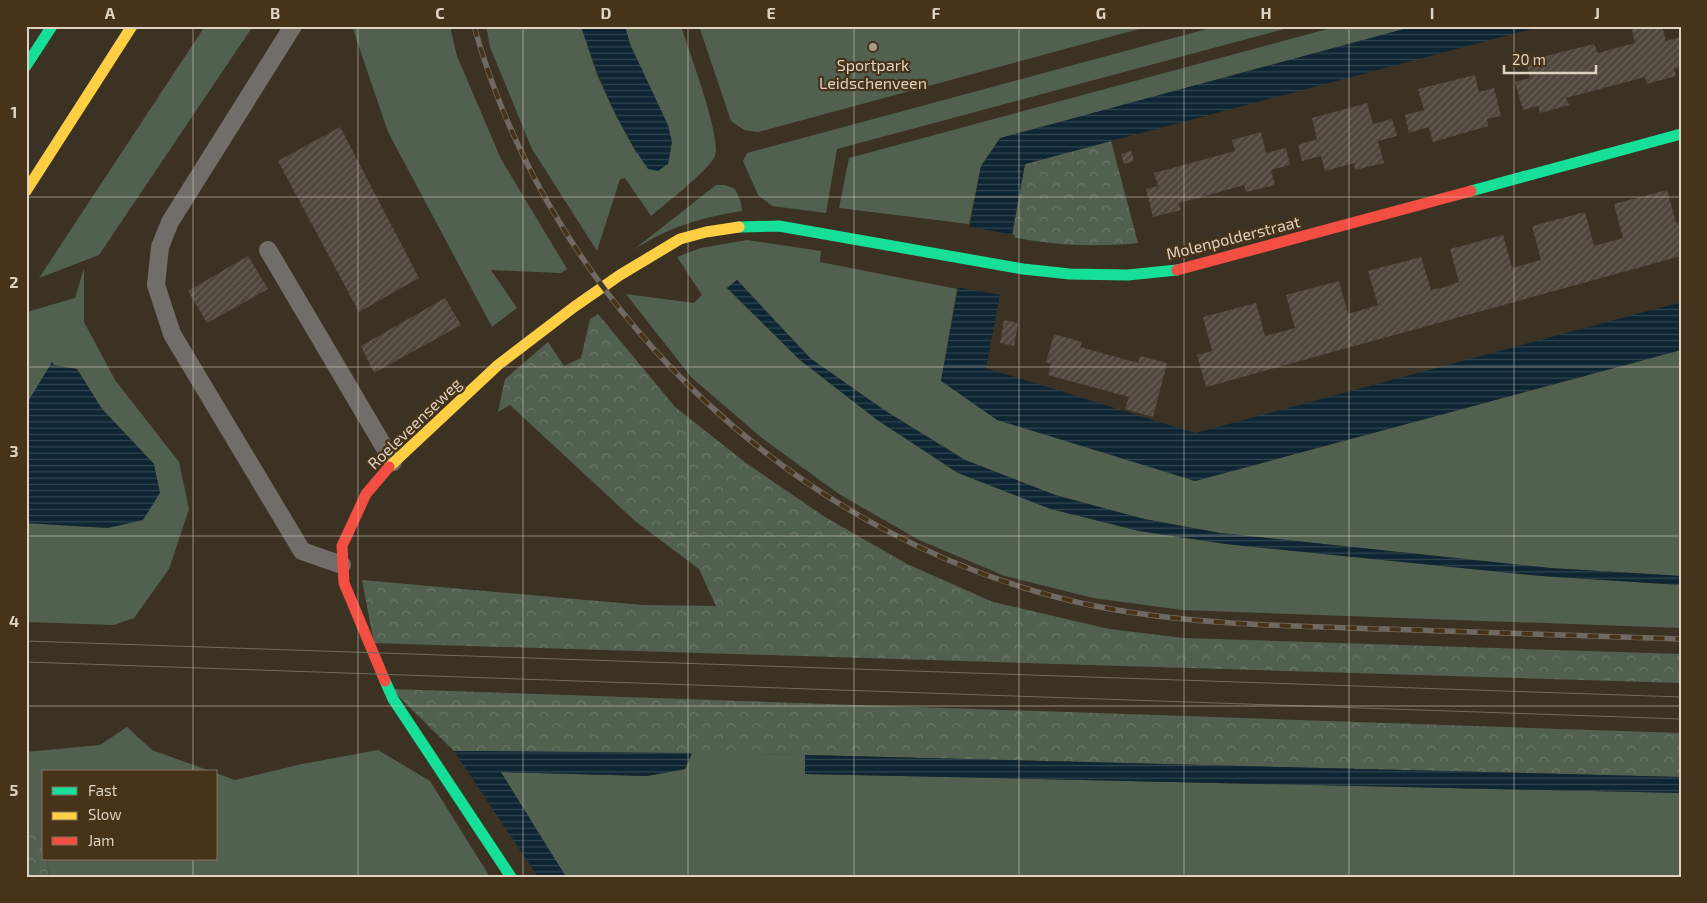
<svg xmlns="http://www.w3.org/2000/svg" width="1707" height="903" font-family="'Exo 2',sans-serif">
<style>
.grass{fill:#52614f}
.forest{fill:url(#forest-crowns)}
.water{fill:url(#water-rules)}
.pier{fill:#3c3224}
.building{fill:url(#building-hatch)}
.lines{fill:none;stroke-linecap:round;stroke-linejoin:round}
.lane{stroke:#726d69;stroke-width:18}
.fast{stroke:#16e098;stroke-width:11}
.slow{stroke:#ffcf43;stroke-width:11}
.jam{stroke:#f24e42;stroke-width:11}
.tram{stroke:#706961;stroke-width:1}
.rail-casing{stroke:#706961;stroke-width:5.5}
.rail{stroke:#463319;stroke-width:4;stroke-dasharray:11;stroke-linecap:butt}
.grid{fill:none;stroke:#ded2c3;stroke-width:1;stroke-opacity:0.55}
.poi-dot{fill:#a59a8b;stroke:#463319;stroke-width:2}
.labels{text-anchor:middle;dominant-baseline:central;stroke-width:4.5;stroke-linejoin:round;paint-order:stroke}
.poi-label{font-size:16px;fill:#ded2c3;stroke:#463319}
.street-label{font-size:16px;fill:#ded2c3;stroke:#463319}
.neatline{fill:none;stroke:#ded2c3;stroke-width:2}
.grid-label{font-size:16px;text-anchor:middle;font-weight:bold;fill:#ded2c3}
</style>
<defs>
<pattern id="forest-crowns" width="20" height="18" patternUnits="userSpaceOnUse" patternTransform="scale(1.25)"><rect width="20" height="18" fill="#52614f"/><path d="M2 6a3 3 0 1 1 6 0M12 15a3 3 0 1 1 6 0" fill="none" stroke="#6a7767"/></pattern>
<pattern id="water-rules" width="6" height="5" patternUnits="userSpaceOnUse" patternTransform="scale(1.25)"><rect width="6" height="5" fill="#0e2633"/><path d="M0 2.5h6" fill="none" stroke="#31454f"/></pattern>
<pattern id="building-hatch" width="6" height="6" patternUnits="userSpaceOnUse" patternTransform="scale(1.25)"><rect width="6" height="6" fill="#50473c"/><path d="M-1 1l2-2M0 6l6-6M5 7l2-2" fill="none" stroke="#696157"/></pattern>
</defs>
<rect width="100%" height="100%" fill="#3c3224"/>
<g class="grass">
<polygon points="205,26 253,26 99,255 39,278"/>
<polygon points="352,26 450,26 457,56 501,159 567,269 561,273 491,270 517,308 492,327 388,132"/>
<path d="M486 26H581L597 75 615 114 637 154 630 44 625 26H681C688 49 722 137 715 156 710 169 664 205 651 216L625 178 620 179 597 251 532 149 490 47Z"/>
<polygon points="699,26 1150,26 758,132 744,130 731,121"/>
<polygon points="1218,26 1295,26 837,149 826,213 772,206 758,195 743,161 747,153"/>
<polygon points="1339,26 1415,26 1001,138 981,166 969,224 839,208 849,158"/>
<path d="M716 185H725L735 189 741 202 742 211C702 217 666 228 632 251Z"/>
<polygon points="747,240 821,251 820,262 957,289 941,381 1195,481 1681,350 1681,576 1550,568 1220,533 1144,519 1055,495 965,460 884,410 810,358 737,280 727,288 800,360 876,419 958,473 1051,509 1139,531 1226,544 1542,576 1681,585 1681,628 1183,610 1093,598 1005,576 919,540 839,494 762,438 691,377 626,294 694,303 702,295 677,257 701,248"/>
<polygon points="84,268 84,322 115,380 179,462 189,509 169,569 134,618 114,625 26,622 26,523 108,528 154,464 102,409 77,369 54,365 52,363 26,405 26,316 30,311 75,298"/>
<polygon points="127,727 152,750 213,772 44,772 44,843 26,824 26,752 100,745"/>
<polygon points="378,750 430,781 490,877 49,877 47,859 216,859 216,773 235,780 302,764"/>
<polygon points="692,753 805,755 805,774 1681,793 1681,877 566,877 500,772 647,776 685,769"/>
</g>
<g class="forest">
<path d="M1111 141 1138 243C1096 247 1053 246 1012 237L1025 164Z"/>
<polygon points="598,314 675,407 746,463 825,517 907,564 993,602 1109,629 1184,638 1681,654 1681,683 374,643 362,580 643,605 716,606 699,569 635,521 510,405 498,412 505,379 548,342 564,366 581,358 590,319"/>
<polygon points="391,689 1681,733 1681,777 805,755 454,751"/>
<polygon points="26,824 44,843 44,859 47,859 49,877 26,877"/>
</g>
<g class="water">
<path d="M581 26H625L630 44 668 125 672 142 668 164 658 171 648 169C617 124 598 78 581 26Z"/>
<polygon points="1415,26 1543,26 1025,164 986,368 1195,433 1681,302 1681,350 1195,481 997,420 941,381 981,166 1000,138"/>
<polygon points="737,280 810,358 884,410 965,460 1055,495 1144,519 1220,533 1550,568 1681,576 1681,585 1542,576 1226,544 1140,531 1051,509 958,473 876,419 800,360 727,288"/>
<polygon points="52,362 54,365 77,369 102,409 154,464 160,493 143,520 108,528 26,523 26,405"/>
<polygon points="454,751 486,751 692,753 685,769 647,776 501,772 566,877 538,877"/>
<polygon points="805,755 1681,777 1681,793 805,774"/>
</g>
<polygon class="pier" points="966,226 1015,235 1002,295 955,287"/>
<g class="building">
<polygon points="1631,26 1662,26 1666,41 1681,37 1681,67 1674,69 1676,76 1647,84 1645,77 1566,98 1569,105 1540,113 1538,106 1523,110 1515,82 1530,78 1526,61 1594,44 1598,53 1635,43"/>
<polygon points="1475,75 1479,92 1494,88 1501,116 1487,119 1488,126 1433,142 1429,127 1409,133 1405,115 1424,110 1418,89"/>
<polygon points="1367,103 1373,124 1392,119 1397,136 1378,141 1384,163 1355,170 1354,163 1325,171 1321,156 1302,161 1298,145 1317,139 1312,118"/>
<polygon points="340,127 419,278 359,312 278,161"/>
<polygon points="1261,132 1266,153 1286,148 1290,165 1271,170 1275,185 1246,192 1244,185 1205,196 1179,203 1181,210 1153,217 1146,189 1158,186 1154,173 1235,151 1232,140"/>
<polygon points="1131,151 1134,161 1124,164 1121,154"/>
<polygon points="1667,190 1676,223 1681,222 1681,256 1206,387 1197,355 1212,351 1203,317 1256,303 1265,336 1295,328 1286,295 1339,281 1348,314 1378,305 1368,271 1421,257 1431,290 1445,287 1459,282 1450,249 1503,235 1512,268 1541,260 1532,226 1585,212 1594,246 1623,238 1614,204"/>
<polygon points="248,256 268,289 207,323 188,291"/>
<polygon points="445,298 461,325 374,373 361,346"/>
<polygon points="1004,320 1018,323 1014,346 1000,343"/>
<polygon points="1054,334 1082,342 1080,347 1138,363 1140,356 1167,363 1153,417 1125,409 1129,397 1048,375 1051,364 1046,362"/>
</g>
<g class="lines">
<g class="lane">
<polyline points="293,26 170,222 160,247 156,285 172,334 302,551 342,565"/>
<polyline points="268,250 393,462"/>
</g>
<g class="fast">
<polyline points="26,66 52,26"/>
<polyline points="1471,191 1681,134"/>
<polyline points="739,227 779,226 1023,269 1070,274 1128,275 1177,270"/>
<polyline points="385,681 393,699 511,877"/>
</g>
<g class="slow">
<polyline points="26,191 132,26"/>
<polyline points="389,467 498,365 574,307 620,275 680,239 706,232 739,227"/>
</g>
<g class="jam">
<polyline points="1177,270 1471,191"/>
<polyline points="385,681 344,583 342,546 366,494 389,467"/>
</g>
<g class="tram">
<polyline points="26,641 1681,697"/>
<polyline points="26,662 1681,719"/>
</g>
<defs>
<path id="rail" d="M474 26C554 313 803 546 1095 606 1190 625 1287 626 1384 629 1483 632 1582 636 1681 639"/>
</defs>
<use href="#rail" class="rail-casing"/>
<use href="#rail" class="rail"/>
</g>
<path class="grid" d="M193 26V772M358 26V877M523 26V877M688 26V877M854 26V877M1019 26V877M1184 26V877M1349 26V877M1514 26V877M26 197H1681M26 367H1681M26 536H1681M26 706H1681M193 859V877"/>
<circle class="poi-dot" cx="873" cy="47" r="5"/>
<g class="labels">
<g class="poi-label">
<text x="873" y="64">Sportpark<tspan x="873" dy="18">Leidschenveen</tspan></text>
</g>
<g class="street-label">
<text transform="translate(1233 237) rotate(-14)">Molenpolderstraat</text>
<text transform="translate(414 423) rotate(-44)">Roeleveenseweg</text>
</g>
</g>
<rect width="1707" height="903" fill="none" stroke="#463319" stroke-width="55"/>
<rect x="42" y="770" width="175" height="90" fill="#463319" stroke="#83735d"/>
<rect x="52" y="787" width="25" height="8" fill="#16e098" stroke="#83735d"/>
<text x="88" y="796" font-size="15" fill="#ded2c3">Fast</text>
<rect x="52" y="812" width="25" height="8" fill="#ffcf43" stroke="#83735d"/>
<text x="88" y="820" font-size="15" fill="#ded2c3">Slow</text>
<rect x="52" y="837" width="25" height="8" fill="#f24e42" stroke="#83735d"/>
<text x="88" y="846" font-size="15" fill="#ded2c3">Jam</text>
<path d="M1504 65v8h92v-8" fill="none" stroke="#ded2c3" stroke-width="2.5"/>
<text x="1512" y="65" font-size="15" fill="#ded2c3" stroke="#463319" stroke-width="4" paint-order="stroke">20 m</text>
<rect x="28" y="28" width="1652" height="848" class="neatline"/>
<g class="grid-label">
<text x="110" y="19">A</text>
<text x="275" y="19">B</text>
<text x="440" y="19">C</text>
<text x="606" y="19">D</text>
<text x="771" y="19">E</text>
<text x="936" y="19">F</text>
<text x="1101" y="19">G</text>
<text x="1266" y="19">H</text>
<text x="1432" y="19">I</text>
<text x="1597" y="19">J</text>
<text x="14" y="118">1</text>
<text x="14" y="288">2</text>
<text x="14" y="457">3</text>
<text x="14" y="627">4</text>
<text x="14" y="796">5</text>
</g>
</svg>
